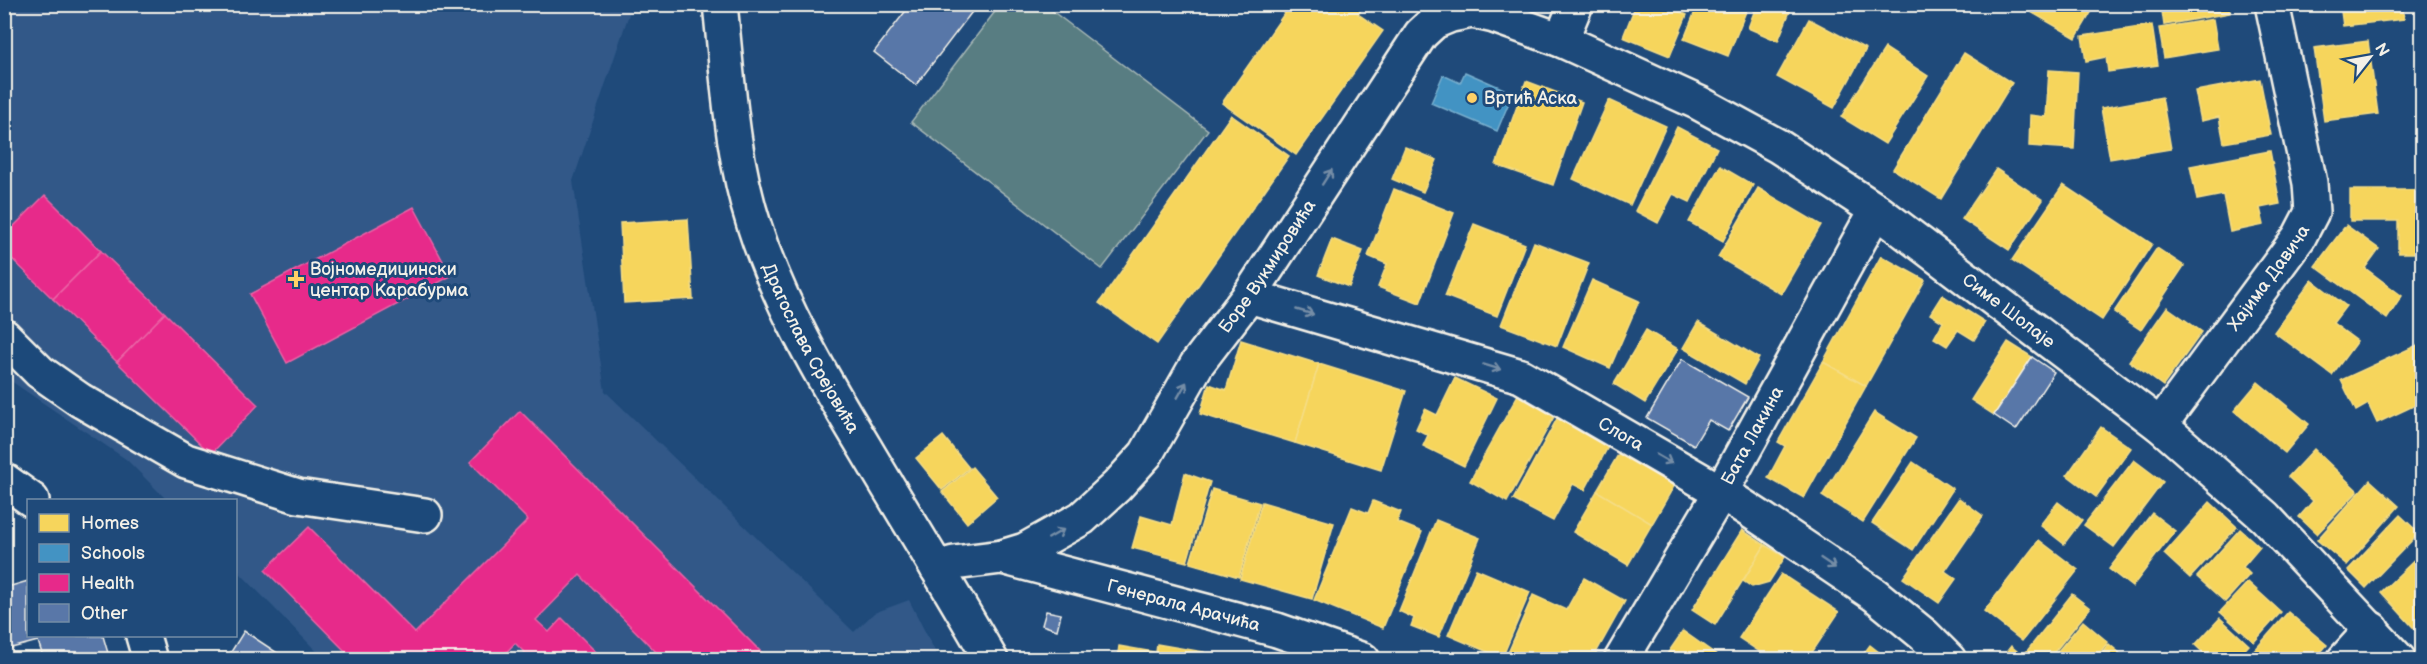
<svg xmlns="http://www.w3.org/2000/svg" width="2427" height="664" font-family="'Balsamiq Sans',sans-serif">
<style>
.built{fill:#305888}
.green{fill:#597d82;stroke:#a6b7b5;stroke-width:1.5}
.homes{fill:#f6d55c;stroke:#f5dd86;stroke-width:1.5}
.schools{fill:#4393c3;stroke:#78afce;stroke-width:1.5}
.health{fill:#e7298a;stroke:#eb65a6;stroke-width:1.5}
.building{fill:#5977a8;stroke:#f4f1e8;stroke-width:1.5}
.lines{fill:none;stroke-linecap:round;stroke-linejoin:round}
.minor-casing{stroke:#f4f1e8;stroke-width:38}
.major-casing{stroke:#f4f1e8;stroke-width:38}
.minor{stroke:#1f4a7a;stroke-width:33}
.major{stroke:#1f4a7a;stroke-width:33}
.oneway{stroke:#748da6}
.poi-dot{fill:#ffd166;stroke:#1f4a7a;stroke-width:2}
.labels{text-anchor:middle;dominant-baseline:central;stroke-width:6;stroke-linejoin:round;paint-order:stroke}
.poi-label{font-size:18px;fill:#f4f1e8;stroke:#1f4a7a;text-anchor:start}
.street-label{font-size:18px;fill:#f4f1e8;stroke:#1f4a7a}
</style>
<rect width="100%" height="100%" fill="#1f4a7a"/>
<filter id="ink" filterUnits="userSpaceOnUse"><feTurbulence type="fractalNoise" baseFrequency=".0167" numOctaves="2"/><feDisplacementMap in="SourceGraphic" scale="12" xChannelSelector="R" yChannelSelector="G"/><feConvolveMatrix kernelMatrix="1 2 1 2 8 2 1 2 1" color-interpolation-filters="sRGB"/></filter>
<g filter="url(#ink)">
<polygon class="built" points="4,5 632,5 573,181 605,391 854,632 874,613 909,600 939,659 324,659 236,569 236,500 167,500 127,460 5,377"/>
<polygon class="green" points="1043,4 1208,130 1102,269 911,122 1000,5"/>
<g class="homes">
<polygon points="1291,4 1361,4 1364,6 1358,14 1383,31 1296,155 1222,103"/>
<polygon points="1636,4 1662,4 1687,15 1670,56 1623,37"/>
<polygon points="1698,4 1749,4 1728,56 1684,39"/>
<polygon points="1757,4 1780,4 1791,9 1778,41 1748,28"/>
<polygon points="2035,4 2081,4 2092,11 2076,38 2031,12"/>
<polygon points="2161,4 2229,4 2230,13 2164,25"/>
<polygon points="2340,4 2402,4 2404,19 2343,26"/>
<polygon points="1809,19 1866,49 1834,108 1777,77"/>
<polygon points="2213,19 2218,49 2164,58 2159,28"/>
<polygon points="2152,25 2158,65 2108,72 2106,57 2086,61 2082,36"/>
<polygon points="2368,41 2378,114 2324,121 2314,48"/>
<polygon points="1885,48 1928,76 1885,144 1841,117"/>
<polygon points="1964,53 2012,83 1941,199 1893,169"/>
<polygon points="2049,70 2078,72 2074,149 2029,146 2030,115 2046,117"/>
<polygon points="2260,79 2271,135 2224,143 2219,117 2201,121 2195,91"/>
<polygon points="1526,81 1582,102 1553,185 1496,165"/>
<polygon points="2162,97 2171,149 2110,159 2101,108"/>
<polygon points="1609,100 1666,126 1630,205 1573,179"/>
<polygon points="1231,115 1289,156 1157,344 1099,303"/>
<polygon points="1677,127 1717,148 1690,202 1673,194 1658,223 1635,211"/>
<polygon points="1405,147 1437,160 1423,192 1392,179"/>
<polygon points="2270,151 2280,204 2260,208 2264,225 2230,232 2223,195 2197,200 2190,166"/>
<polygon points="1720,166 1753,185 1723,241 1689,222"/>
<polygon points="1996,169 2043,200 2009,250 1962,219"/>
<polygon points="2063,185 2152,244 2102,320 2012,260"/>
<polygon points="1758,188 1821,225 1781,294 1718,257"/>
<polygon points="1394,189 1454,213 1420,303 1378,287 1387,264 1368,256"/>
<polygon points="2350,190 2422,190 2422,253 2398,253 2398,221 2350,221"/>
<polygon points="688,219 693,299 624,303 620,223"/>
<polygon points="1474,224 1525,244 1497,316 1445,296"/>
<polygon points="2346,225 2379,249 2365,268 2402,296 2387,319 2315,266"/>
<polygon points="1332,239 1363,251 1349,287 1318,275"/>
<polygon points="1534,242 1589,263 1557,346 1501,325"/>
<polygon points="2157,248 2184,266 2141,330 2114,312"/>
<polygon points="1881,256 1925,280 1866,386 1823,362"/>
<polygon points="1592,280 1639,301 1610,368 1563,347"/>
<polygon points="2312,280 2346,306 2333,323 2357,341 2332,375 2274,332"/>
<polygon points="1942,295 1985,322 1974,340 1958,330 1947,346 1934,338 1943,322 1930,314"/>
<polygon points="2167,307 2202,332 2163,386 2129,361"/>
<polygon points="1698,322 1759,358 1745,384 1683,348"/>
<polygon points="1646,330 1678,349 1645,403 1614,384"/>
<polygon points="1241,340 1319,364 1295,443 1200,414 1209,384 1226,390"/>
<polygon points="2008,342 2032,357 1994,415 1971,400"/>
<polygon points="2422,343 2422,374 2421,375 2422,402 2377,423 2368,404 2356,411 2341,380"/>
<polygon points="1823,362 1866,386 1804,498 1768,478 1785,446 1778,442"/>
<polygon points="1319,364 1406,391 1381,470 1295,443"/>
<polygon points="1455,378 1497,398 1464,466 1423,446 1428,435 1416,429 1425,409 1437,415"/>
<polygon points="2258,382 2309,424 2285,453 2234,411"/>
<polygon points="1519,393 1556,413 1507,502 1470,481"/>
<polygon points="1874,412 1916,438 1863,522 1822,496"/>
<polygon points="1559,415 1610,443 1585,490 1573,484 1553,521 1513,500"/>
<polygon points="2101,427 2131,448 2096,497 2067,475"/>
<polygon points="943,436 969,468 942,490 916,458"/>
<polygon points="1622,448 1677,481 1652,524 1597,491"/>
<polygon points="2314,449 2358,491 2317,534 2299,517 2313,501 2288,477"/>
<polygon points="2134,460 2163,482 2114,547 2084,525"/>
<polygon points="1913,462 1953,489 1913,550 1872,523"/>
<polygon points="972,467 997,497 967,523 942,492"/>
<polygon points="1185,473 1210,482 1187,562 1132,548 1141,516 1172,525"/>
<polygon points="2370,480 2399,506 2347,565 2317,540"/>
<polygon points="1212,489 1260,503 1239,577 1190,563"/>
<polygon points="1597,491 1652,524 1628,565 1573,532"/>
<polygon points="1959,498 1983,516 1945,571 1956,579 1939,603 1903,578"/>
<polygon points="1373,501 1401,512 1397,522 1422,532 1383,628 1314,600 1352,507 1368,513"/>
<polygon points="1262,502 1334,523 1312,599 1240,579"/>
<polygon points="2058,502 2082,520 2064,544 2040,525"/>
<polygon points="2210,502 2237,527 2190,578 2164,554"/>
<polygon points="2152,513 2175,531 2132,587 2109,569"/>
<polygon points="2400,515 2419,533 2366,588 2348,570"/>
<polygon points="1436,520 1480,538 1439,637 1411,626 1414,618 1399,611"/>
<polygon points="2240,529 2260,547 2243,567 2250,574 2225,602 2197,577"/>
<polygon points="1742,530 1765,545 1715,625 1692,610"/>
<polygon points="2039,540 2078,570 2022,641 1984,611"/>
<polygon points="1765,545 1785,557 1769,582 1752,587 1743,581"/>
<polygon points="2422,553 2422,637 2381,592"/>
<polygon points="1476,569 1530,592 1502,658 1448,635"/>
<polygon points="1781,574 1839,612 1807,660 1772,660 1739,638"/>
<polygon points="1584,578 1625,601 1592,660 1505,660 1533,595 1566,610"/>
<polygon points="2248,582 2281,612 2254,642 2220,612"/>
<polygon points="2072,594 2090,608 2048,660 2000,660 2011,646 2023,656"/>
<polygon points="2288,612 2327,645 2314,660 2264,660 2254,651"/>
<polygon points="2220,618 2249,645 2235,660 2211,660 2195,645"/>
<polygon points="2083,621 2108,642 2094,660 2056,660 2053,657"/>
<polygon points="1683,631 1724,660 1663,660"/>
<polygon points="1157,644 1204,652 1203,660 1155,660"/>
<polygon points="2109,644 2128,660 2097,660"/>
<polygon points="1870,645 1889,660 1859,660"/>
<polygon points="1119,646 1154,652 1153,660 1117,660"/>
</g>
<polygon class="schools" points="1465,72 1513,93 1497,131 1431,103 1443,75 1460,83"/>
<g class="health">
<polygon points="45,195 101,251 53,299 4,251 4,236"/>
<polygon points="414,207 451,276 287,363 250,294"/>
<polygon points="101,251 165,313 117,362 53,299"/>
<polygon points="165,313 258,405 211,454 117,362"/>
<polygon points="520,411 767,658 766,660 664,660 580,575 536,620 549,632 562,618 604,660 521,660 526,654 515,643 499,660 354,660 265,570 309,527 415,633 528,520 470,462"/>
</g>
<g class="building">
<polygon points="911,4 978,4 916,85 874,52"/>
<polygon points="2032,357 2054,372 2016,430 1994,415"/>
<polygon points="1682,359 1748,397 1728,431 1709,420 1694,445 1647,418"/>
<polygon points="28,581 28,636 103,636 110,660 44,660 38,641 4,650 4,588"/>
<polygon points="1046,611 1061,614 1057,630 1042,625"/>
<polygon points="244,631 288,660 226,660"/>
</g>
<g class="lines">
<defs>
<g id="minor">
<polyline points="1561,40 1576,4"/>
<path id="s1" d="M1249 296 1521 376 1721 492 1761 518 1875 595 1924 635 1949 660"/>
<polyline points="4,336 40,372 80,400 186,461 298,496 425,515"/>
<path id="s2" d="M2160 425 2299 237 2312 212 2310 183 2272 4"/>
<polyline points="4,480 32,500"/>
<path id="s3" d="M1002 557 1277 630 1363 660"/>
<path id="s4" d="M937 568 954 563 1002 557 1025 550 1082 518 1117 486 1146 454 1197 364 1249 296 1421 34 1434 22 1451 15 1472 11 1494 16 1561 40 1699 103 1778 146 1876 210 2160 425 2265 517 2399 660"/>
<polyline points="143,636 150,660"/>
<path id="s5" d="M1621 660 1721 492 1876 210"/>
<polyline points="2344,660 2372,629"/>
</g>
<g id="major">
<path id="s6" d="M720 4C728 78 731 154 754 225 779 304 822 377 865 448 907 519 950 588 991 660"/>
</g>
</defs>
<use href="#minor" class="minor-casing"/>
<use href="#major" class="major-casing"/>
<use href="#minor" class="minor"/>
<use href="#major" class="major"/>
</g>
<defs><path id="oneway-shaft" d="M-6 0H5M1.5-3L5.5 0L1.5 3" fill="none" stroke-width="1.6" stroke-linecap="round" stroke-linejoin="round" transform="scale(1.5)"/></defs>
<g class="oneway">
<use href="#oneway-shaft" transform="translate(1327 177) rotate(-57)"/>
<use href="#oneway-shaft" transform="translate(1305 312) rotate(16)"/>
<use href="#oneway-shaft" transform="translate(1492 367) rotate(17)"/>
<use href="#oneway-shaft" transform="translate(1182 390) rotate(-60)"/>
<use href="#oneway-shaft" transform="translate(1664 459) rotate(30)"/>
<use href="#oneway-shaft" transform="translate(1056 534) rotate(-30)"/>
<use href="#oneway-shaft" transform="translate(1828 563) rotate(34)"/>
</g>
</g>
<g class="poi-dot">
<circle cx="1472" cy="98" r="6"/>
<path d="M293 270h6v6h6v6h-6v6h-6v-6h-6v-6h6z"/>
</g>
<g class="labels">
<g class="poi-label">
<text x="1484" y="98">Вртић Аска</text>
<text x="310" y="269">Војномедицински<tspan x="310" dy="21">центар Карабурма</tspan></text>
</g>
<g class="street-label">
<text stroke="none"><textPath href="#s4" startOffset="470">Боре Вукмировића</textPath></text>
<text stroke="none"><textPath href="#s2" startOffset="183">Хајима Давича</textPath></text>
<text stroke="none"><textPath href="#s4" startOffset="1425">Симе Шолаје</textPath></text>
<text stroke="none"><textPath href="#s6" startOffset="360">Драгослава Срејовића</textPath></text>
<text stroke="none"><textPath href="#s1" startOffset="399">Слога</textPath></text>
<text stroke="none"><textPath href="#s5" startOffset="260">Бата Лакина</textPath></text>
<text stroke="none"><textPath href="#s3" startOffset="188">Генерала Арачића</textPath></text>
</g>
</g>
<rect width="2427" height="664" fill="none" stroke="#1f4a7a" stroke-width="24"/>
<rect x="12" y="12" width="2403" height="640" fill="none" stroke="#f4f1e8" stroke-width="2" filter="url(#ink)"/>
<rect x="27" y="499" width="210" height="138" fill="#1f4a7a" stroke="#748da6" stroke-width="1.5"/>
<rect x="39" y="514" width="30" height="18" fill="#f6d55c" stroke="#748da6" stroke-width="1.5"/>
<text x="81" y="529" font-size="18" fill="#f4f1e8">Homes</text>
<rect x="39" y="544" width="30" height="18" fill="#4393c3" stroke="#748da6" stroke-width="1.5"/>
<text x="81" y="559" font-size="18" fill="#f4f1e8">Schools</text>
<rect x="39" y="574" width="30" height="18" fill="#e7298a" stroke="#748da6" stroke-width="1.5"/>
<text x="81" y="589" font-size="18" fill="#f4f1e8">Health</text>
<rect x="39" y="604" width="30" height="18" fill="#5977a8" stroke="#748da6" stroke-width="1.5"/>
<text x="81" y="619" font-size="18" fill="#f4f1e8">Other</text>
<g transform="translate(2370 57) rotate(59)" stroke="#1f4a7a" stroke-width="4.5" paint-order="stroke">
<path d="M0-4.5L10 22L0 15L-10 22Z" fill="#f4f1e8"/>
<text y="-9" font-size="16" font-weight="bold" text-anchor="middle" fill="#f4f1e8">N</text>
</g>
</svg>
